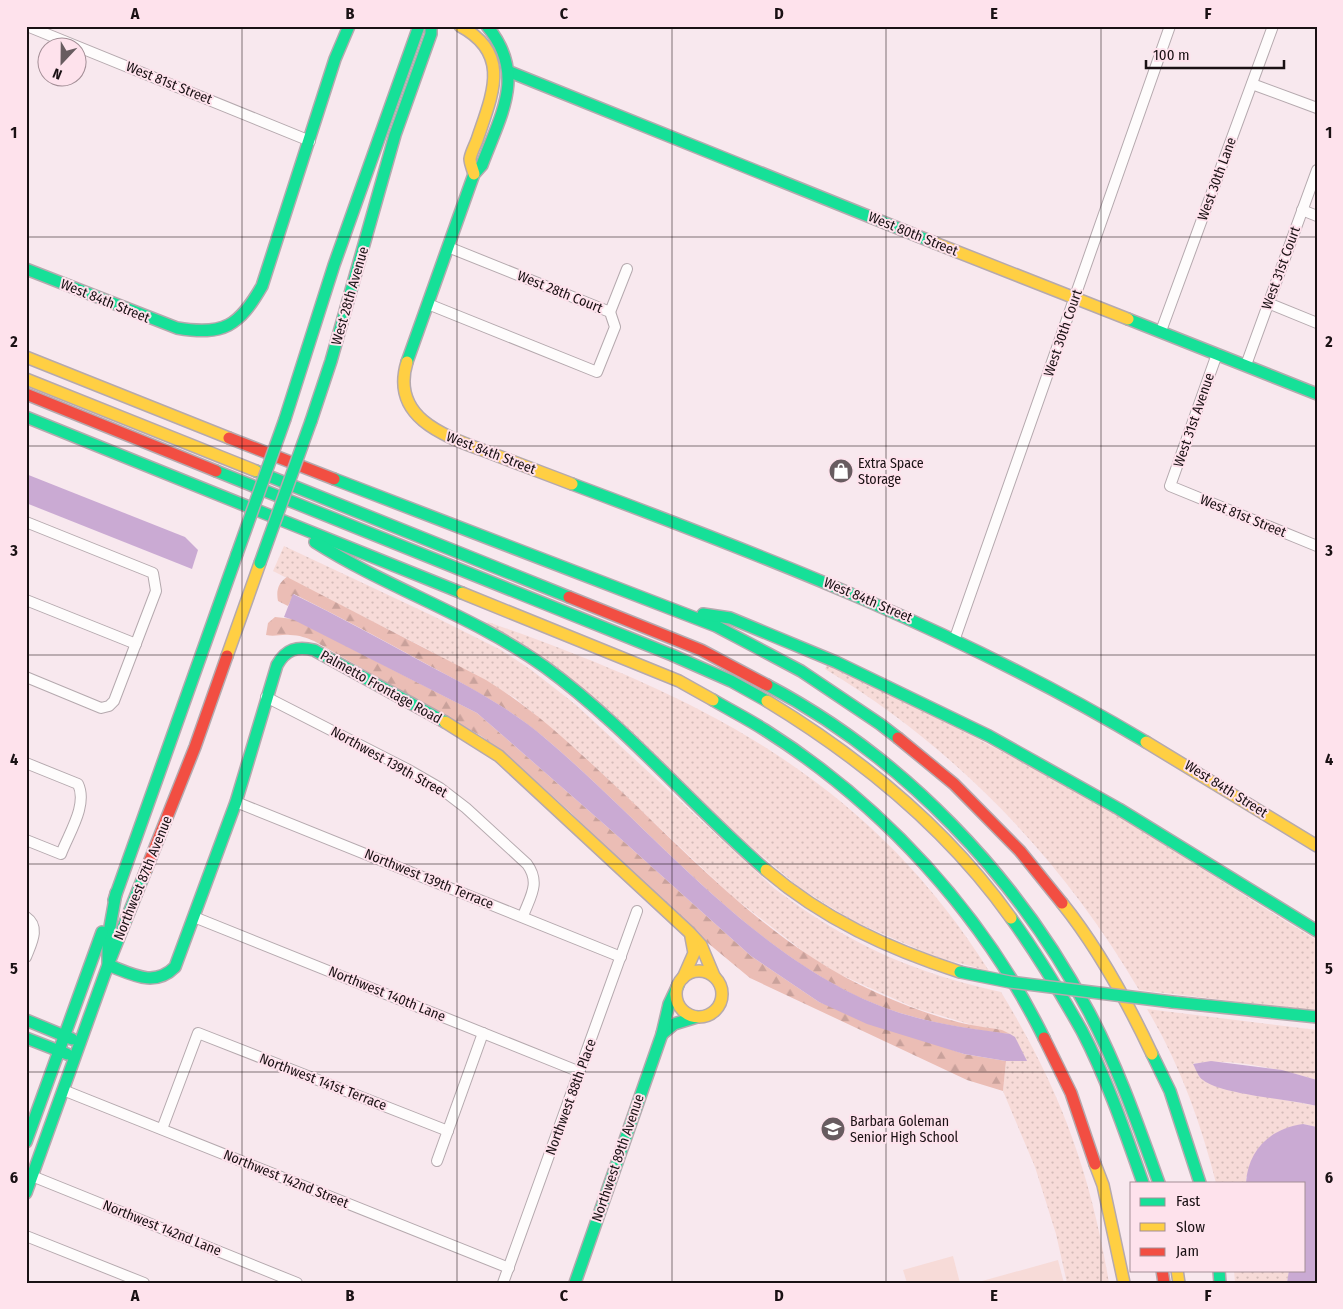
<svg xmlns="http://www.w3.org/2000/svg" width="1343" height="1309" font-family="'Fira Sans Condensed',sans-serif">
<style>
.grass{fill:url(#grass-dots)}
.forest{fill:url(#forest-firs)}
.pitch{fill:#f7dbd8}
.water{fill:#caaad3}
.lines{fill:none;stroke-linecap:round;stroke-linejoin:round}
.street-casing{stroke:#b5a9ae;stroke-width:12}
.fast-casing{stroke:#b5a9ae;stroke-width:14}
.slow-casing{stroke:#b5a9ae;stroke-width:14}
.jam-casing{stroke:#b5a9ae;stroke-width:14}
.street{stroke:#fefcfc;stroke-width:10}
.fast{stroke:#16e098;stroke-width:11}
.slow{stroke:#ffcf43;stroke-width:11}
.jam{stroke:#f24e42;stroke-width:11}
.fast-bridge-casing{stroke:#b5a9ae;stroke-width:14;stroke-linecap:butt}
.fast-bridge{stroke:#16e098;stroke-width:11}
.grid{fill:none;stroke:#1a1114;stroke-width:1;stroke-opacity:0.55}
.labels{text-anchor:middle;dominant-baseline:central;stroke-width:4;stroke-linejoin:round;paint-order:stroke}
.street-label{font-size:14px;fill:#1a1114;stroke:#fee2ec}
.poi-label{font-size:14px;fill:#1a1114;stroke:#fee2ec;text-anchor:start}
.neatline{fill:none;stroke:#1a1114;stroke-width:2}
.grid-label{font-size:16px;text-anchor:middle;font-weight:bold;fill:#1a1114}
</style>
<defs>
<pattern id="grass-dots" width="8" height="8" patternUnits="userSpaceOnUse" patternTransform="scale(1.25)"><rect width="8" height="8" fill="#f7dbd8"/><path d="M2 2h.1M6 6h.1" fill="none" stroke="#d3bbb8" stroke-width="1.8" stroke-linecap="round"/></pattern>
<pattern id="forest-firs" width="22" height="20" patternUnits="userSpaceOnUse" patternTransform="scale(1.25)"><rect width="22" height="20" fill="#ebbdb5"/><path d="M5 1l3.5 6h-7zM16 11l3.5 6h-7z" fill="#c9a19b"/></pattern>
</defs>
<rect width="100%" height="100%" fill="#f8e8ee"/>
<g class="grass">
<path d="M284 546 433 616 501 650 530 669 575 704 775 889C847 943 913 973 1001 992 1060 1089 1090 1170 1109 1283H1067L1056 1234 1035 1167 1003 1091 1006 1061H1026L969 1024 915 1008 841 975 812 958 733 897 578 751 515 698 423 647 273 571Z"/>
<path d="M488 622C698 696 866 776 989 971L936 957 853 921 800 888 487 624Z"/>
<path d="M827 665C907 703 987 742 1064 785 1151 833 1232 890 1317 940V1011L1139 990C1063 860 955 747 825 669Z"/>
<path d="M1147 1009 1317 1030V1080C1281 1070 1230 1056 1193 1064L1208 1083 1237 1091 1317 1106V1127L1303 1124 1246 1177V1183H1216C1201 1123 1179 1062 1147 1009Z"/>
<polygon points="1234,1270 1289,1270 1287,1283 1235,1283"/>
</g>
<g class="forest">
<path d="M287 577 486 680C537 711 579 752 623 793 683 850 743 913 813 958 853 984 898 1004 943 1018 962 1024 983 1027 1002 1030L1010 1034C973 1030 936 1024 900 1013 763 970 654 830 546 739 511 709 471 688 430 666 385 641 340 617 294 594L288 606 278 601C276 591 278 583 287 577Z"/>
<path d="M275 617 294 619 477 713 612 831 751 956 819 1002 964 1054 1006 1061 1003 1091 967 1080 750 978 697 934 570 812 506 754 481 736 314 641C307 638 299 635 290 635 281 634 275 637 266 635L268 623Z"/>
</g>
<g class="pitch">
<polygon points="953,1256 960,1283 907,1283 903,1270"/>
<polygon points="1058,1260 1064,1283 975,1283"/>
</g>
<g class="water">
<polygon points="26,474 185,537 198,550 192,569 26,503"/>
<path d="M293 594C338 616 382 640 426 664 468 686 510 708 546 739 654 830 762 969 900 1013 936 1024 973 1029 1010 1034L1015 1037 1027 1061H1006L964 1054 867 1024 819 1002 751 956 612 831 477 713 294 620 284 617Z"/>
<path d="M1211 1061 1282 1070 1317 1080V1106C1290 1099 1222 1095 1203 1080 1198 1077 1196 1069 1193 1064Z"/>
<path d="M1303 1124 1317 1127V1283H1287L1289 1270H1304V1183H1246C1248 1150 1271 1128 1303 1124Z"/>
</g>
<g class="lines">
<defs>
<g id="street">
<polyline points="27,26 310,141"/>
<polyline points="1252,84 1317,108"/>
<polyline points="1302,210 1317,216"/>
<polyline points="1268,303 1317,323"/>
<polyline points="428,304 597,372 615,327 610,312 448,247"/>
<polyline points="610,312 627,269"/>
<polyline points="1161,331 1273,26"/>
<polyline points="1217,354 1170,486 1317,546"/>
<polyline points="1246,365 1317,170"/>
<polyline points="26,522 153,573 156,591 114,701 109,706 101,708 26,677"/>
<polyline points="26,600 136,644"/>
<polyline points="955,638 1170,26"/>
<path d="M266 697 407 769 440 788 466 808 527 864C541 883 530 897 523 916"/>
<path d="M26 763 78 784C88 805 69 833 61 854L26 840"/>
<polyline points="236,802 621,957"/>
<path d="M26 917C41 927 31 944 26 957"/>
<polyline points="194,917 580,1072"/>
<polyline points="63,1090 509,1268"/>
<polyline points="162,1129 198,1033 448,1131"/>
<polyline points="437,1161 483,1033"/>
<polyline points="27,1174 297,1283"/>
<polyline points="26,1236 144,1283"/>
<polyline points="503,1283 637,911"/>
</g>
<g id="fast">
<polyline points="510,72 935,243"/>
<path d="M26 269 177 328C224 336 239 326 262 286L335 59 349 26"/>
<polyline points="1128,319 1317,394"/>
<path d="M407 362 474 174 482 165C501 114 527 74 487 26"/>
<polyline points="26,417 462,593"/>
<polyline points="285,419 334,265 419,26"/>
<polyline points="311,421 331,361 395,135 431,34 431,26"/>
<polyline points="216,471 672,655 731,681 767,701"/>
<polyline points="256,471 569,597"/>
<polyline points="334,479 716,626 801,671 880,724 898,738"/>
<path d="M572 484C770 558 964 633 1146 742"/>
<path d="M315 542C389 589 474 616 545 667 626 726 691 805 766 870"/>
<polyline points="703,614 730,618 836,662 989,736 1119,809 1317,931"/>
<path d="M767 685C902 756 1018 877 1089 1012 1118 1067 1138 1125 1159 1183"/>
<path d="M713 700C730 710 748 719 765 730 882 804 983 914 1044 1038"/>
<path d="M116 893 108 938V965C132 974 154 988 175 967L236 802 277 665C286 649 297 646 314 650L445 722"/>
<polyline points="114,900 237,554"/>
<path d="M1011 918C1037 954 1060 992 1082 1031 1107 1079 1125 1132 1143 1183"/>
<polyline points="1172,1002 1317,1017"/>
<polyline points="26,1020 72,1039"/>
<polyline points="662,1034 674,1024 697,1017"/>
<polyline points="26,1038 67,1054"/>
<polyline points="1152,1054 1170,1091 1200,1183"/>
<polyline points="26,1142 102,932"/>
<polyline points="26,1193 108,965 146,870"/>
<polyline points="1219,1270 1220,1283"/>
<polyline points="575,1283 662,1034 669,1004 678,985"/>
</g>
<g id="slow">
<path d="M460 26C511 53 493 93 478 137 476 144 471 152 470 159 470 163 473 170 474 174"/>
<polyline points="935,243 1128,319"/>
<polyline points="26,357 229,438"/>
<path d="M407 362C389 421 451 438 493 454 519 464 546 474 572 484"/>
<polyline points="26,379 256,471"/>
<polyline points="462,593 679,681 713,700"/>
<polyline points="227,656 260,563"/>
<path d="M767 701C861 758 947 828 1011 918"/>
<polyline points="445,722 499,756 689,932 701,945 714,976"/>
<polyline points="1146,742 1317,846"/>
<path d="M766 870C823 919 889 949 960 972"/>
<path d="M1062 903C1099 949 1127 1001 1152 1054"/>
<circle cx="699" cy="994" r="23"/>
<polyline points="683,978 694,953 691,937"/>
<polyline points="1095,1164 1103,1185 1124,1283"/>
<polyline points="1177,1270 1179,1283"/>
</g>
<g id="jam">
<polyline points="26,394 216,471"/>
<polyline points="229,438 334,479"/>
<polyline points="569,597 701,650 767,685"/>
<polyline points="898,738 954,784 1020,851 1062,903"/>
<polyline points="146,870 195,747 227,656"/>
<polyline points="1044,1038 1071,1093 1095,1164"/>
<polyline points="1162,1270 1164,1283"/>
</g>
</defs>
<use href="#street" class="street-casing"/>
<use href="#fast" class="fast-casing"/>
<use href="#slow" class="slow-casing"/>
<use href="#jam" class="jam-casing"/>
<use href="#street" class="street"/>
<use href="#fast" class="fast"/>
<use href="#slow" class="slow"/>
<use href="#jam" class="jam"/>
<defs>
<g id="fast-bridge">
<polyline points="237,554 285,419"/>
<polyline points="260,563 311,421"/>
<polyline points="960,972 1010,982 1172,1002"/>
</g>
</defs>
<use href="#fast-bridge" class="fast-bridge-casing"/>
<use href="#fast-bridge" class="fast-bridge"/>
</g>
<path class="grid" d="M242 26V1283M457 26V1283M672 26V1283M886 26V1283M1101 26V1283M26 237H1317M26 446H1317M26 655H1317M26 864H1317M26 1072H1317"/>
<defs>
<symbol id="shop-disc" viewBox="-11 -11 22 22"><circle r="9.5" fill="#685c60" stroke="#fee2ec"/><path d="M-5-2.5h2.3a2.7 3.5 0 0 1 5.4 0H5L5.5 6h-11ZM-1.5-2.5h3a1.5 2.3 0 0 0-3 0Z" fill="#fff"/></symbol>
<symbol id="school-disc" viewBox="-11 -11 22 22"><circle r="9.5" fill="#685c60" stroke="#fee2ec"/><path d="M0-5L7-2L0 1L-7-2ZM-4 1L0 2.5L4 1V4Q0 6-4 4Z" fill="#fff"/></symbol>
</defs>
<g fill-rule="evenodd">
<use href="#shop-disc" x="827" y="457" width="28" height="28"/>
<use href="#school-disc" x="819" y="1115" width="28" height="28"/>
</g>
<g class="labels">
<g class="street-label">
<text transform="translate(169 83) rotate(22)">West 81st Street</text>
<text transform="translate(1217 179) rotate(-70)">West 30th Lane</text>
<text transform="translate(913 234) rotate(22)">West 80th Street</text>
<text transform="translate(1281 268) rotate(-70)">West 31st Court</text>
<text transform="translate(560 292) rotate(22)">West 28th Court</text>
<text transform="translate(350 296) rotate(-74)">West 28th Avenue</text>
<text transform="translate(105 301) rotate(22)">West 84th Street</text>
<text transform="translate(1063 333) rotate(-71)">West 30th Court</text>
<text transform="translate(1194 420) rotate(-71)">West 31st Avenue</text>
<text transform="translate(491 453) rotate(21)">West 84th Street</text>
<text transform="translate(1243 516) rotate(22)">West 81st Street</text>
<text transform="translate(868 600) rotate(23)">West 84th Street</text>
<text transform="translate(381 687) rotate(29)">Palmetto Frontage Road</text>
<text transform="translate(389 762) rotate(29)">Northwest 139th Street</text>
<text transform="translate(1226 789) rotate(32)">West 84th Street</text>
<text transform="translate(143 878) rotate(-68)">Northwest 87th Avenue</text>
<text transform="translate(429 879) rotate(22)">Northwest 139th Terrace</text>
<text transform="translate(387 994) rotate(22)">Northwest 140th Lane</text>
<text transform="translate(323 1082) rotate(21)">Northwest 141st Terrace</text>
<text transform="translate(571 1097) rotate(-70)">Northwest 88th Place</text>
<text transform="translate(618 1158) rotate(-71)">Northwest 89th Avenue</text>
<text transform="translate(286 1179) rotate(22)">Northwest 142nd Street</text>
<text transform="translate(162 1228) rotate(22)">Northwest 142nd Lane</text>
</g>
<g class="poi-label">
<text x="858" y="463">Extra Space<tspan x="858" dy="16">Storage</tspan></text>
<text x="850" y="1121">Barbara Goleman<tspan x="850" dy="16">Senior High School</tspan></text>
</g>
</g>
<rect width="1343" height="1309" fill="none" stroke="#fee2ec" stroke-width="55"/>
<rect x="1130" y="1182" width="175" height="90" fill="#fee2ec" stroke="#a38e96"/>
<rect x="1140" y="1198" width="25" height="8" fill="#16e098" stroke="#a38e96"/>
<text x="1176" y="1206" font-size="15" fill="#1a1114">Fast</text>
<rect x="1140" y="1223" width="25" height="8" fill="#ffcf43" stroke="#a38e96"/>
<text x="1176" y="1232" font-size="15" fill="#1a1114">Slow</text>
<rect x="1140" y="1248" width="25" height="8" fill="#f24e42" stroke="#a38e96"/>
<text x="1176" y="1256" font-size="15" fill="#1a1114">Jam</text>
<g transform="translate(62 62) rotate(202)"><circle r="24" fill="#fee2ec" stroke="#a38e96"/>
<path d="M0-4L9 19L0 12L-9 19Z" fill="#685c60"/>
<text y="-8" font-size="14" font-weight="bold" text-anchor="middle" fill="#1a1114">N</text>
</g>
<path d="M1146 60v8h138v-8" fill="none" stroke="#1a1114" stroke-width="2.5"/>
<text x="1153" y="60" font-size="15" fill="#1a1114" stroke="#fee2ec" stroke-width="4" paint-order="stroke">100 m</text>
<rect x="28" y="28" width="1288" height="1254" class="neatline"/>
<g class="grid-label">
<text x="135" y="19">A</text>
<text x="350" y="19">B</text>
<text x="564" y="19">C</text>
<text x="779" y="19">D</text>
<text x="994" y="19">E</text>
<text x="1208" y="19">F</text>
<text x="14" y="138">1</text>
<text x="1329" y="138">1</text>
<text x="14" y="347">2</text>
<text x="1329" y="347">2</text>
<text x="14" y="556">3</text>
<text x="1329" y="556">3</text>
<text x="14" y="765">4</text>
<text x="1329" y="765">4</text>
<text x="14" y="974">5</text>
<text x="1329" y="974">5</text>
<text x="14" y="1183">6</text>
<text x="1329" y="1183">6</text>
<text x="135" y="1301">A</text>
<text x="350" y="1301">B</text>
<text x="564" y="1301">C</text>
<text x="779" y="1301">D</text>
<text x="994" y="1301">E</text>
<text x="1208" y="1301">F</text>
</g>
</svg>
